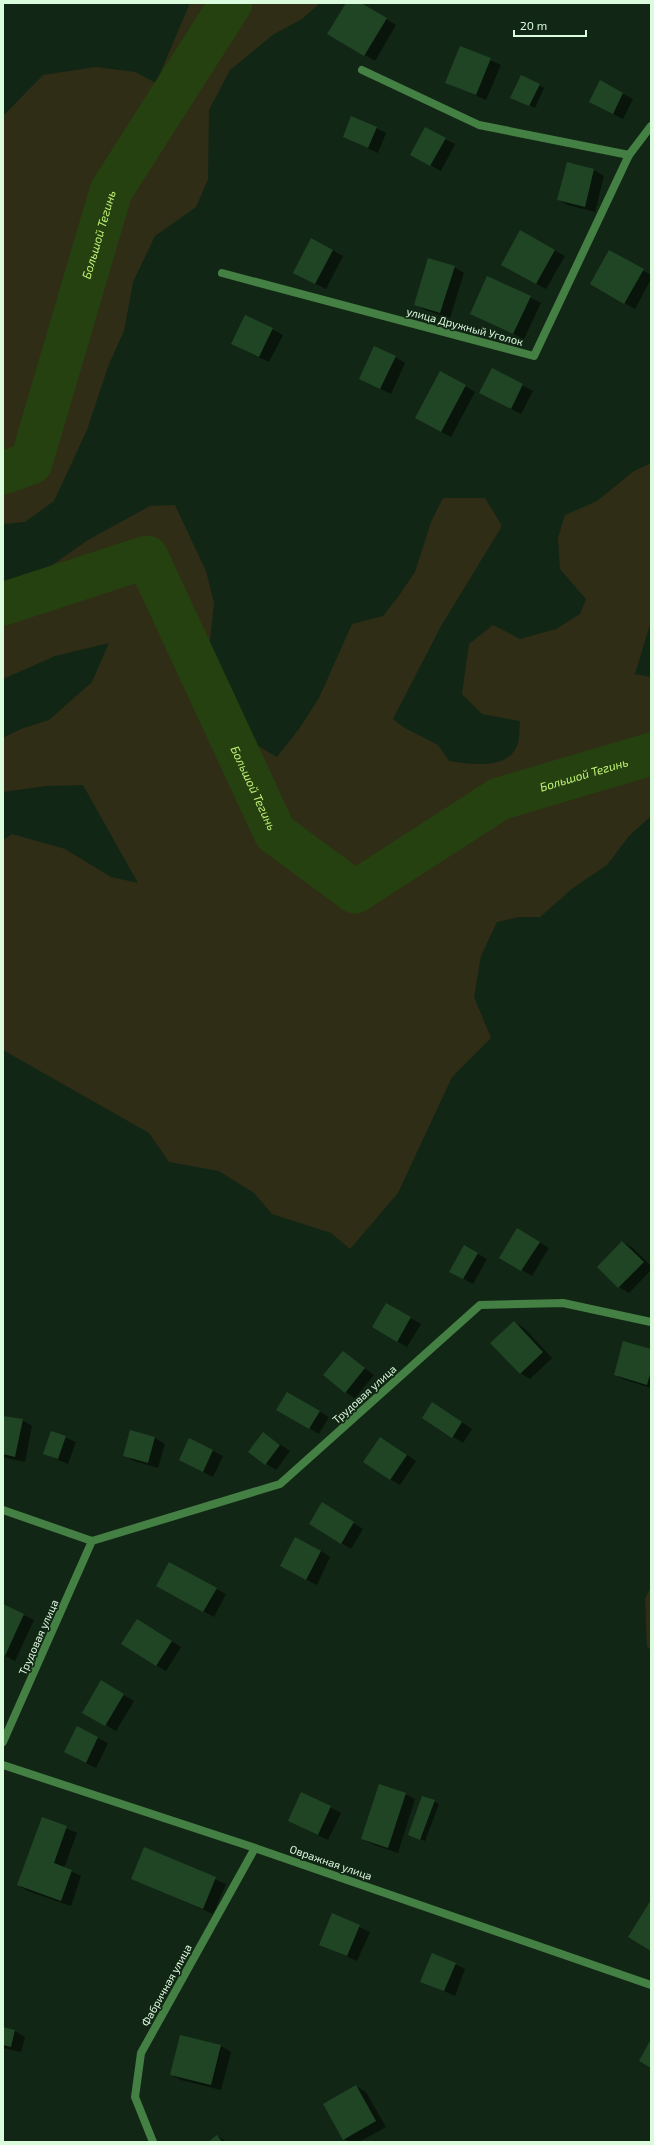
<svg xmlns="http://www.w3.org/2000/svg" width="654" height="2145" font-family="'Exo 2',sans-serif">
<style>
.green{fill:#302d16}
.shadow{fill:#0007}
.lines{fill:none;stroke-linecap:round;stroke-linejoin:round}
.river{stroke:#254110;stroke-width:43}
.building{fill:#204525}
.minor{stroke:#448043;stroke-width:8}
.tertiary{stroke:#448043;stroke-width:8}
.labels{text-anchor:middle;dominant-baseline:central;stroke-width:3.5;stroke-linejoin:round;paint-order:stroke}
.street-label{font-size:11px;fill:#dbfbdd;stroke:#122615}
.water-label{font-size:12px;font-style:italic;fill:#bff075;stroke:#122615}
</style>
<rect width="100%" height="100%" fill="#122615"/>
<g class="green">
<polygon points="190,3 320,3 302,19 274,34 230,70 209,110 208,179 196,207 155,236 133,282 124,331 109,364 87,430 54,501 25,522 3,524 3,116 43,75 96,67 135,72 156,83"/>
<path d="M651 463V621L635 674 651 677V816L629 836 607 865 573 888 540 917H519L497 922 481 956 474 997 491 1038 452 1077 398 1193 350 1249 331 1233 272 1214 254 1193 219 1171 169 1162 149 1133 3 1050V840L12 834 65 849 111 877 138 883 83 785 46 786 3 792V738L21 729 49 720 92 682 109 643 55 656 3 679V583L35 577 88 540 150 506 175 505 206 571 214 603 209 650 218 678 233 706 238 734 277 757 299 729 319 698 352 624 383 616 398 597 415 572 431 522 443 498H485L502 526 441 626 393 719 403 727 438 745 449 761C470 764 510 771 518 743 520 736 519 728 520 721L482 714 462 694 469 644 493 625 520 639 556 629 580 614 586 599 560 569 558 538 565 515 597 501 634 471Z"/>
<polygon points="651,1587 651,1651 647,1646 645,1599"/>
</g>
<g class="shadow">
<polygon points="347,3 360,3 396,25 375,61 329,34"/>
<polygon points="461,47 501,65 486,100 447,83"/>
<polygon points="600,82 633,99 623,119 600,107"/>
<polygon points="539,85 544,88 535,108 516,100"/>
<polygon points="376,128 386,133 378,153 344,137"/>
<polygon points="445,139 455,144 441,171 421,160"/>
<polygon points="567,164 594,170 604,176 595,212 568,205 558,200"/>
<polygon points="521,232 565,256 546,289 502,265"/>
<polygon points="312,239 343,256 326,289 304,278"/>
<polygon points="609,251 651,275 651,279 635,309 591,284"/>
<polygon points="454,267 464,273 450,318 425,310 415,304"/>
<polygon points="488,277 541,303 524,339 481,319"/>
<polygon points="246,316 283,335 269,362 242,349"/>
<polygon points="395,357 405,363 391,394 360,379"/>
<polygon points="492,370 533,391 521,414 481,393"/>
<polygon points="465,386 475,392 451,437 426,424"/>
<polygon points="528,1235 549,1248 532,1276 501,1257"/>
<polygon points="623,1242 633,1248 651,1266 651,1270 629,1293 619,1287"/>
<polygon points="464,1246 487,1259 473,1284 450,1271"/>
<polygon points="386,1304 421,1324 407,1347 373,1327"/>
<polygon points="514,1322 524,1328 552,1358 530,1379 520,1373"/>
<polygon points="651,1350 651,1388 625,1380 615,1375"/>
<polygon points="343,1352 374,1375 355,1398 345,1392"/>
<polygon points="288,1393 329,1417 319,1434 278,1410"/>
<polygon points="442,1409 472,1429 463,1443 423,1418"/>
<polygon points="3,1417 22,1420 32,1426 25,1462 3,1457"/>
<polygon points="130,1431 155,1438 165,1444 158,1468 134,1461 124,1455"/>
<polygon points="52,1432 76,1442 68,1464 45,1454"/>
<polygon points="263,1433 290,1451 276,1470 249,1452"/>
<polygon points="381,1438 416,1461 400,1485 390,1479"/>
<polygon points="190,1439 223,1456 213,1477 190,1465"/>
<polygon points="332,1509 363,1529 351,1549 310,1524"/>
<polygon points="321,1551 330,1557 317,1585 291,1572"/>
<polygon points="216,1589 226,1594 214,1617 167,1592"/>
<polygon points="3,1605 34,1620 15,1661 3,1655"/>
<polygon points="148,1626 181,1647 166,1671 156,1665"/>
<polygon points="101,1682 134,1701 116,1731 84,1712"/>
<polygon points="77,1728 108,1743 96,1768 75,1758"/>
<polygon points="302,1793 341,1813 328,1840 289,1821"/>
<polygon points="405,1794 415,1799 398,1853 372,1844 362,1839"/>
<polygon points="434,1801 439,1804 425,1841 414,1837"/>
<polygon points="42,1818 77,1833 64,1868 81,1876 71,1906 28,1891 18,1885"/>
<polygon points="144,1848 226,1884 213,1914 132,1878"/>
<polygon points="333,1915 370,1932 357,1961 320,1944"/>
<polygon points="455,1964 465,1969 455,1996 422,1981"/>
<polygon points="3,2028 15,2031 25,2037 21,2052 3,2048"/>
<polygon points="221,2046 231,2052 221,2090 181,2080 171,2075"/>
<polygon points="356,2086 366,2092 386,2127 359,2142 349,2142 344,2139"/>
<polygon points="217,2136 227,2142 209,2142"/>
</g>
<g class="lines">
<g class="river">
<path id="s1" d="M3 473 31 463 111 191 231 3"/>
<path id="s2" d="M3 604 147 557 275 833 355 892 499 799 651 754"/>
</g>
</g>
<g class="building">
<polygon points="346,3 361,3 387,18 364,56 327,34"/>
<polygon points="460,46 491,58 476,95 445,83"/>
<polygon points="521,75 540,84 529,106 510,98"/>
<polygon points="600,80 623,93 613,114 589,102"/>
<polygon points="351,116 377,127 368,148 343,137"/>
<polygon points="425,127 446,138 430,166 410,155"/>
<polygon points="567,162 594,169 585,207 557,200"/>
<polygon points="520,230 555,250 536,284 501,265"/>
<polygon points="311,238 333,250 315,284 293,273"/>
<polygon points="609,250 644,269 624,304 590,284"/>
<polygon points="428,258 455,266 440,313 414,305"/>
<polygon points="487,276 531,296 513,334 470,314"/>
<polygon points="245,315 273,328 259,357 231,344"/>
<polygon points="374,346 396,356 380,389 359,379"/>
<polygon points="492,368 523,384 511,409 479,393"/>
<polygon points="440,371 466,385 441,432 415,418"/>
<polygon points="517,1228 540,1242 521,1271 499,1258"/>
<polygon points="622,1241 644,1262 618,1288 597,1267"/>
<polygon points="464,1245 478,1253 463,1279 449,1272"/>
<polygon points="386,1303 411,1317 397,1342 372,1327"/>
<polygon points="514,1321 543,1352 520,1374 490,1343"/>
<polygon points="623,1341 651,1349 651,1371 647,1385 614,1375"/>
<polygon points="343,1351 365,1368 345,1393 323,1375"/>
<polygon points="287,1392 320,1411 309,1429 276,1410"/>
<polygon points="432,1402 462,1422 452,1438 422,1418"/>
<polygon points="3,1416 23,1419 15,1457 3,1454"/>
<polygon points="130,1430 155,1437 148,1463 123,1456"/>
<polygon points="51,1431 66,1436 58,1459 43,1454"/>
<polygon points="263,1432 280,1445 265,1465 248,1452"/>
<polygon points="380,1437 407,1455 390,1480 363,1462"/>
<polygon points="189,1438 213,1450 203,1472 179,1460"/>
<polygon points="322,1502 354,1522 341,1544 309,1524"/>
<polygon points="295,1537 321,1551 306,1580 280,1566"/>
<polygon points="169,1562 217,1588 203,1612 156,1586"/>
<polygon points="3,1604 24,1614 5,1656 3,1655"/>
<polygon points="137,1619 172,1641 156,1666 121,1644"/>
<polygon points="101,1680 124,1694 105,1726 82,1713"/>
<polygon points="77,1726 98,1737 86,1763 64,1752"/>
<polygon points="379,1784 406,1793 388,1848 361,1839"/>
<polygon points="301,1792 331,1806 318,1835 288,1821"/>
<polygon points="422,1796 435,1800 420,1840 408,1835"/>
<polygon points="42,1817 67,1826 54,1863 72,1870 61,1901 17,1885"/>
<polygon points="144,1847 216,1877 203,1909 131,1879"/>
<polygon points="651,1900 651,1951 628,1937"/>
<polygon points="332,1913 360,1925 347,1956 319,1945"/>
<polygon points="432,1953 456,1963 444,1991 420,1982"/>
<polygon points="3,2027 15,2030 11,2047 3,2045"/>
<polygon points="180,2035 221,2045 211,2085 170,2075"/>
<polygon points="651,2039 651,2068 639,2061"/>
<polygon points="356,2085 376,2121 343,2140 323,2104"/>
<polygon points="217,2135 222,2142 208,2142"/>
</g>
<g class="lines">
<g class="minor">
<polyline points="362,70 479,125 629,155"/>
<polyline points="222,273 534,356 629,155 651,126"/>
<polyline points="3,1510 92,1541 280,1484 480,1305 563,1303 651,1322"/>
<polyline points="3,1742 92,1541"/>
<polyline points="153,2142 135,2097 141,2053 255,1848"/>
</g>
<polyline class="tertiary" points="3,1765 255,1848 651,1985"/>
</g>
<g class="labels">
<g class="street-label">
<text transform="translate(465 326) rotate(15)">улица Дружный Уголок</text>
<text transform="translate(364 1394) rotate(-42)">Трудовая улица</text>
<text transform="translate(38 1637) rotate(-66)">Трудовая улица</text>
<text transform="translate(331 1862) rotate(19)">Овражная улица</text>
<text transform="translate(166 1985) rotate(-61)">Фабричная улица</text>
</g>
<g class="water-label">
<text stroke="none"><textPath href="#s1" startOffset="268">Большой Тегинь</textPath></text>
<text stroke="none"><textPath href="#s2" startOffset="815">Большой Тегинь</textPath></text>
<text stroke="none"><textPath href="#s2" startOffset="406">Большой Тегинь</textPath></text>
</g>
</g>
<rect width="654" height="2145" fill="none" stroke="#dbfbdd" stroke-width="8"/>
<path d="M514 30v6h72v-6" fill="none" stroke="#dbfbdd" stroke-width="2"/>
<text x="520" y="30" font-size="12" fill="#dbfbdd" stroke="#122615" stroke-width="3" paint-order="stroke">20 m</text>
</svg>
